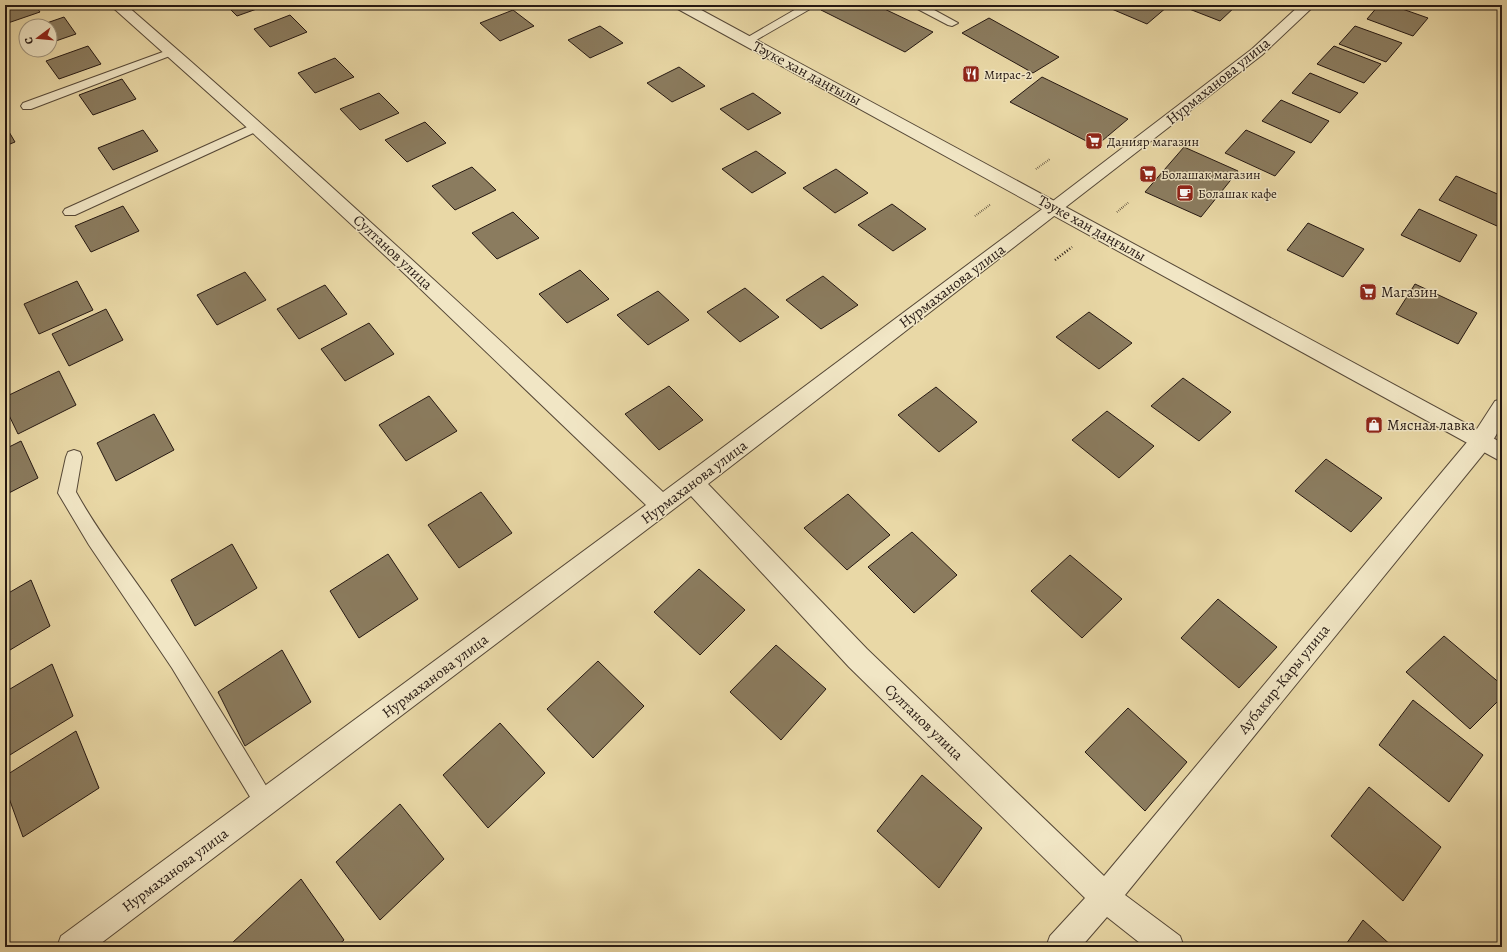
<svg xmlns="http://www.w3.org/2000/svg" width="1507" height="952" font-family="Alegreya,serif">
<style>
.building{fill:#8b7c5f;stroke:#251812}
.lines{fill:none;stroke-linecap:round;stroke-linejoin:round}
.service-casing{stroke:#564837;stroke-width:2}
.minor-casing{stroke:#564837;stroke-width:2}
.tertiary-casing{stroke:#564837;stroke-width:2}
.path-far1{stroke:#251812;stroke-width:2;stroke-dasharray:0.5 1.5;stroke-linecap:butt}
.path{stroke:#251812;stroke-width:2.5;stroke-dasharray:1 2;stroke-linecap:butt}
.service{fill:#f1e6c5;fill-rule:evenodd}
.minor{fill:#f1e6c5;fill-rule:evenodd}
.tertiary{fill:#f1e6c5;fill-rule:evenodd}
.labels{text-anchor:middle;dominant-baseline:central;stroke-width:3;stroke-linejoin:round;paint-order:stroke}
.far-poi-label{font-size:13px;fill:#251812;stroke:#f1e6c5;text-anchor:start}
.street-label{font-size:15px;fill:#251812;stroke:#f1e6c5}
.poi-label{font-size:15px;fill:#251812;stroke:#f1e6c5;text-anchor:start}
</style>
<rect width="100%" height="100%" fill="#e9d8a6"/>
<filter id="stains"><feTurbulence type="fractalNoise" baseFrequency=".005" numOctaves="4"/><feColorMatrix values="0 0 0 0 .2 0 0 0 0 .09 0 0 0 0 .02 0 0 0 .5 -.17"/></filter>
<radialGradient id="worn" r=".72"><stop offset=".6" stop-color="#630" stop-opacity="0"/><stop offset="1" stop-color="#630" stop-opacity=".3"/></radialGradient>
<g class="building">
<polygon points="5,5 35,5 40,12 5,24"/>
<polygon points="226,5 268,5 237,16"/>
<polygon points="829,5 876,5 933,32 905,52 821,10"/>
<polygon points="1110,5 1162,5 1167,7 1147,24 1107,7"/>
<polygon points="1179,5 1237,5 1220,21"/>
<polygon points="1379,5 1391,5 1428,18 1413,36 1367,19"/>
<polygon points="513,10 534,26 500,41 480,23"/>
<polygon points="290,15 307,32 270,47 254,29"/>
<polygon points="64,17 76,34 50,43 50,26 38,26"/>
<polygon points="989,18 1059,57 1033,73 962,33"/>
<polygon points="600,26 623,43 590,58 568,40"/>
<polygon points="1355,26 1402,43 1386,62 1339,44"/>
<polygon points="88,46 101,64 59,79 46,61"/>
<polygon points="1334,46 1381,64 1364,83 1317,64"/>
<polygon points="335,58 354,77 315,93 298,73"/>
<polygon points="679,67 705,86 672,102 647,83"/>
<polygon points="1310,73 1358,93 1340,113 1292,93"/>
<polygon points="1042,77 1128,119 1096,146 1010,102"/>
<polygon points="122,79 136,99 93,115 79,95"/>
<polygon points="379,93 399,113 360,130 340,109"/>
<polygon points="753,93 781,113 748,130 720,109"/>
<polygon points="1281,100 1329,121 1311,143 1262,121"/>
<polygon points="425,122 446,143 407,162 385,140"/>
<polygon points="5,125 15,142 5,146"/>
<polygon points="143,130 158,151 113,170 98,148"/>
<polygon points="1246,130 1295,152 1275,176 1225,153"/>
<polygon points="1184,147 1238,171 1201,217 1145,192"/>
<polygon points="756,151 786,173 752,193 722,169"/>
<polygon points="472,167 496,190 455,210 432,186"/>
<polygon points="836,169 868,193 835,213 803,188"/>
<polygon points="1456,176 1502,196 1502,217 1497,226 1439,200"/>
<polygon points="892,204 926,229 893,251 858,225"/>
<polygon points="123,206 139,231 91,252 75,226"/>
<polygon points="1419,209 1477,235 1460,262 1401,235"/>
<polygon points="513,212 539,238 497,259 472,233"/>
<polygon points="1308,223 1364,249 1343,277 1287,250"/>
<polygon points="580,270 609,299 567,323 539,294"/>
<polygon points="245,272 266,300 217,325 197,295"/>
<polygon points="823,276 858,305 821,329 786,300"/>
<polygon points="77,281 93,310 39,334 24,304"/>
<polygon points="1415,284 1477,313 1458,344 1396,314"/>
<polygon points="325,285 347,314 299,339 277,309"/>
<polygon points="745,288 779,317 740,342 707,312"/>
<polygon points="658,291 689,320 648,345 617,315"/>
<polygon points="106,309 123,340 69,366 52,334"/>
<polygon points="1089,312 1132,343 1099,369 1056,337"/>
<polygon points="369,323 394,354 345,381 321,349"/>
<polygon points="59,371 76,405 18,434 5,407 5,397"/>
<polygon points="1183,378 1231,412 1199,441 1151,406"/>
<polygon points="669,386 703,420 659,450 625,414"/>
<polygon points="936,387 977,422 939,452 898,415"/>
<polygon points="429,396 457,431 406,461 379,425"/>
<polygon points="1107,411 1154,446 1119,478 1072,440"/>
<polygon points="154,414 174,450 116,481 97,443"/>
<polygon points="21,441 38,478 5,495 5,449"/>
<polygon points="1326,459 1382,498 1351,532 1295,491"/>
<polygon points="481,492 512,533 459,568 428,525"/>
<polygon points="848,494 890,535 847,570 804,528"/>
<polygon points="912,532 957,575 914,613 868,567"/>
<polygon points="232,544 257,588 195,626 171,580"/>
<polygon points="388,554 418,599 359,638 330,591"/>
<polygon points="1070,555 1122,599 1082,638 1031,591"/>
<polygon points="699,569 745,610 700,655 654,612"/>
<polygon points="31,580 50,626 5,653 5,595"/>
<polygon points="1218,599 1277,647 1239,688 1181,638"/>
<polygon points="1444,636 1502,685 1502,697 1470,729 1406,672"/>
<polygon points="776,645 826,689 781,740 730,692"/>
<polygon points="282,650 311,702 245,746 218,692"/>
<polygon points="598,661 644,706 593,758 547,709"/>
<polygon points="52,664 73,716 5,758 5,692"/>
<polygon points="1413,700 1483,755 1449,802 1379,745"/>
<polygon points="1128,708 1187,762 1145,811 1085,752"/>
<polygon points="500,723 545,773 488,828 443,775"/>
<polygon points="76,731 99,788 23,837 5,787 5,776"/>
<polygon points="922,775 982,828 939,888 877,831"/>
<polygon points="1369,787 1441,847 1403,901 1331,836"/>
<polygon points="400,804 444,859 380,920 336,862"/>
<polygon points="301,879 344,940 336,947 234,947 232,943"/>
<polygon points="1363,920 1393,947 1344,947"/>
</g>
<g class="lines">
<defs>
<g id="service">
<polygon points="803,5 817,5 751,43 747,44 741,41"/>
<polygon points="910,5 925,5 958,23 952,26 948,25"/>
<polygon points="171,49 175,50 177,52 175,54 31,109 23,109 21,106 23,103"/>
<polygon points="256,123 260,124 262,127 260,130 75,215 65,215 63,212 65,209"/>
<path d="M74 450 80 452 82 457 76 492C99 534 129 571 156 611 197 671 235 733 272 796L276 803 272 810 265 814 258 810 172 668 89 545 61 498 58 493 66 457 68 452Z"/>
</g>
<path id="minor" d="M110 5H126C309 163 486 327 663 492L1049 204 1252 49 1300 5H1315L1262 55 708 484 867 649 1104 876 1473 435 1495 401 1502 399V425L1489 447 1125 895 1180 936 1184 947H1145L1107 917 1081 947H1046L1050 936 1085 898 849 667 691 496 96 947H57L61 936 646 505 407 276 242 123Z"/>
<polygon id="tertiary" points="674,5 692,5 1502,443 1502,462 676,8"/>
</defs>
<use href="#service" class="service-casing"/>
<use href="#minor" class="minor-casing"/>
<use href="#tertiary" class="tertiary-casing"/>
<g class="path-far1">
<polyline points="1036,169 1050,159"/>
<polyline points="1117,212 1129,202"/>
<polyline points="975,216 991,204"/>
</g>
<polyline class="path" points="1055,260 1072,247"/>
<use href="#service" class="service"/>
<use href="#minor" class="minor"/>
<use href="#tertiary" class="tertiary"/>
</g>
<defs>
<symbol id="restaurant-square" viewBox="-11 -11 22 22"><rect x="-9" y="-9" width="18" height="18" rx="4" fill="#8f2418" stroke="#f1e6c5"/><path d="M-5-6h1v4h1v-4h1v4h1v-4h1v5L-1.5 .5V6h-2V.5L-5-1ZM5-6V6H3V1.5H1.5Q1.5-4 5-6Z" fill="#fff"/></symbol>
<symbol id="supermarket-square" viewBox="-11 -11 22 22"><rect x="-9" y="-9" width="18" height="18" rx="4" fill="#8f2418" stroke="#f1e6c5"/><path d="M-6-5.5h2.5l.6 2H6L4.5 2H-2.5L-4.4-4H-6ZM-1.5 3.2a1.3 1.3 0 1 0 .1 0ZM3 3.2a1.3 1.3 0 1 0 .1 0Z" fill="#fff"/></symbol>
<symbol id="cafe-square" viewBox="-11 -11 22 22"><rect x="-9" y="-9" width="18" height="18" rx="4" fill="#8f2418" stroke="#f1e6c5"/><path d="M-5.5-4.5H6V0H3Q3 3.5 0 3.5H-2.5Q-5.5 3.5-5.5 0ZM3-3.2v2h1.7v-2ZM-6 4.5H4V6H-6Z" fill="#fff"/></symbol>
<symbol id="shop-square" viewBox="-11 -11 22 22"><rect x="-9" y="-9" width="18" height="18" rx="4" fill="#8f2418" stroke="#f1e6c5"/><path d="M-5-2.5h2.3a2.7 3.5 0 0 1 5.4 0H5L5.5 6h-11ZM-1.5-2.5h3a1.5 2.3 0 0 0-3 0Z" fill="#fff"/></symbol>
</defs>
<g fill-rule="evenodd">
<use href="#restaurant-square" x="961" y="64" width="20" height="20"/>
<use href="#supermarket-square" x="1084" y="131" width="20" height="20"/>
<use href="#supermarket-square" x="1138" y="164" width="20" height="20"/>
<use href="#cafe-square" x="1175" y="183" width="20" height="20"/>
<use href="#supermarket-square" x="1358" y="282" width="20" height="20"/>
<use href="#shop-square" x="1364" y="415" width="20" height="20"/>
</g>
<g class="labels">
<g class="far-poi-label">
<text x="984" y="74">Мирас-2</text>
<text x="1107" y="141">Данияр магазин</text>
<text x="1161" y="174">Болашак магазин</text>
<text x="1198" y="193">Болашак кафе</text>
</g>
<g class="street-label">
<text transform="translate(807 73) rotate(28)">Тәуке хан даңғылы</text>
<text transform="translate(1218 81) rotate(-39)">Нурмаханова улица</text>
<text transform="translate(1092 228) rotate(29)">Тәуке хан даңғылы</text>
<text transform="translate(393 252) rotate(43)">Султанов улица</text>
<text transform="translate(952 286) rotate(-37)">Нурмаханова улица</text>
<text transform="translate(694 482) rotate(-37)">Нурмаханова улица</text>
<text transform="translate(435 676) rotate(-37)">Нурмаханова улица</text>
<text transform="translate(1284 679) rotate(-51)">Аубакир-Кары улица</text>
<text transform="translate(924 722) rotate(44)">Султанов улица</text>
<text transform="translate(175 870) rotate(-37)">Нурмаханова улица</text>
</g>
<g class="poi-label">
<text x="1381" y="292">Магазин</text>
<text x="1387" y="425">Мясная лавка</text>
</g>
</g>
<rect width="1507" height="952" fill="none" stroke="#e9d8a6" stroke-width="20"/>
<rect x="6" y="6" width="1495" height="940" fill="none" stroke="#251812" stroke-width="2"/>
<rect x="10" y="10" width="1487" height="932" fill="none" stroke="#251812"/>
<g transform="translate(38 38) rotate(254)"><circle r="19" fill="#f1e6c5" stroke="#9f947d"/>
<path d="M0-3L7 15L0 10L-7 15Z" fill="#8f2418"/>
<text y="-6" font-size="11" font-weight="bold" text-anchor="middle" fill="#251812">С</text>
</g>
<rect width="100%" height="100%" filter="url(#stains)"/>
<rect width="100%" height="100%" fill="url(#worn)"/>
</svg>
